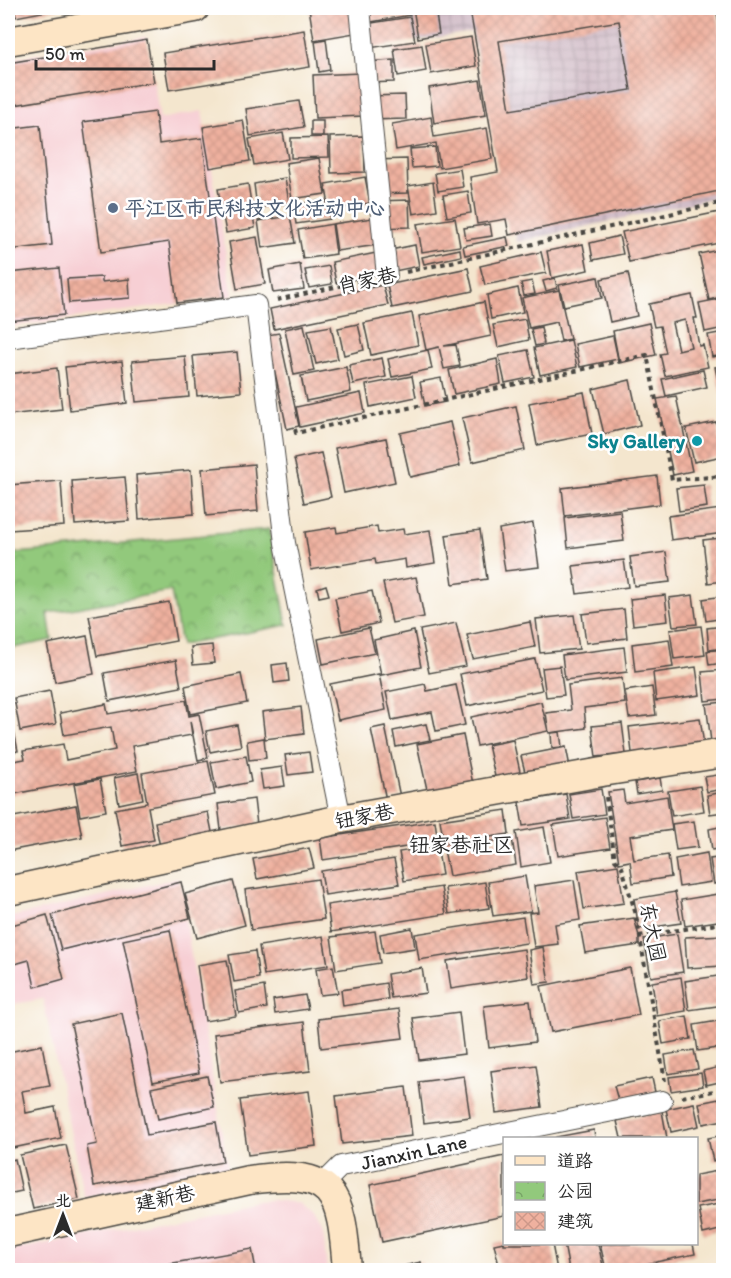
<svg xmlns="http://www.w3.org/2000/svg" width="731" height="1278" font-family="Itim,'LXGW WenKai TC',sans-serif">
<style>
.built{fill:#f7cfd4}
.industrial{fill:url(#industrial-grid)}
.park{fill:url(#park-crowns);stroke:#5e7a54;stroke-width:1.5}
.building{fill:url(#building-cross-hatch);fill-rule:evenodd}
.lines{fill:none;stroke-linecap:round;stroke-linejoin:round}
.street-casing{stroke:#494743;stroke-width:22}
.secondary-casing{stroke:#494743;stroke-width:31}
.path{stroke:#494743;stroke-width:4;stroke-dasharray:4.5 4.5;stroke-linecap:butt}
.street{stroke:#fff;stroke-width:20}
.secondary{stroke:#fde5c5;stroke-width:28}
.service-dot{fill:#5c6f8a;stroke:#fff;stroke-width:2}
.culture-dot{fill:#0f9aa8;stroke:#fff;stroke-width:2}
.labels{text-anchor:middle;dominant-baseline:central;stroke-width:5;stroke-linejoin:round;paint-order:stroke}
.service-label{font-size:20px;font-weight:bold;fill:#4e5e75;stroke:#fff;text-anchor:start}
.street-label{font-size:20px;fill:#2b2b2b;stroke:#fff}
.culture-label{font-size:20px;font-weight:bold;fill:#0d838f;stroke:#fff;text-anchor:end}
.neighbourhood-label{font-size:21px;fill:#2b2b2b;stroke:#fff}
</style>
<defs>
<pattern id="industrial-grid" width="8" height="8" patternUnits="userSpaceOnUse" patternTransform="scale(1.5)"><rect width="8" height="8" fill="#d2bdc8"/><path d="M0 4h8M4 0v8" fill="none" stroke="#b4a3ac"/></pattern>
<pattern id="park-crowns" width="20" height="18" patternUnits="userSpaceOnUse" patternTransform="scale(1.5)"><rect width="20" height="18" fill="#92c97c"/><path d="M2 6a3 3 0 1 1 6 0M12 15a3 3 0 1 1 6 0" fill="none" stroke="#77a366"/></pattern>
<pattern id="building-cross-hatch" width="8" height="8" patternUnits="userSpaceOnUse" patternTransform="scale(1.5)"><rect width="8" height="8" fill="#efb19f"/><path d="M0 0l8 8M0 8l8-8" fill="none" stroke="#cd9889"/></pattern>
</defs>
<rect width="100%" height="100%" fill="#fff"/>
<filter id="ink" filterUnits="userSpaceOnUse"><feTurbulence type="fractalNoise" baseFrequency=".0167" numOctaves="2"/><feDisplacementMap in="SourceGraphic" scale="12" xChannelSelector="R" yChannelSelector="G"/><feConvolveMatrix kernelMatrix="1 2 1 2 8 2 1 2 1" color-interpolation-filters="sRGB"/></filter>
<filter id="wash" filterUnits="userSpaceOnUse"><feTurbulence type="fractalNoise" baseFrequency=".008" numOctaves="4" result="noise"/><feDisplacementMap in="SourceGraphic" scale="24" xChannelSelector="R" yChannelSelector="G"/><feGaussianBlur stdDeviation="1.35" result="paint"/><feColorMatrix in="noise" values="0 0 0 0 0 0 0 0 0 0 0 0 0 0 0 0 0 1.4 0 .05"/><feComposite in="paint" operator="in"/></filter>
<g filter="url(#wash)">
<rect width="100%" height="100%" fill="#f4e6ce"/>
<g class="built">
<polygon points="146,37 160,119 202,111 233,296 8,327 8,59"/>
<polygon points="178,878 229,1174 84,1197 43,999 8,1005 8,918"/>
<polygon points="272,1200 298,1203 313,1215 323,1231 327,1270 8,1270 8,1251 256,1201"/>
</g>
<polygon class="industrial" points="409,8 716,8 724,45 723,196 517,242 472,32 415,41"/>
<polygon class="park" points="269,529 287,625 181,645 171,591 48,613 52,640 8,649 8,554"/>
<g id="blocks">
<g class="building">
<polygon points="14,8 58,8 58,9 16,17"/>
<polygon points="309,8 351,8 355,33 314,40"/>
<polygon points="358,8 408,8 410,15 360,24"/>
<polygon points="413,8 435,8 439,34 418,38"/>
<path d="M443 8H716L724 48V190L509 235 506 219 477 224 470 177 498 172 470 10 445 14ZM619 21 631 90 510 110 499 41Z"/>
<polygon points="410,17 415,41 363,49 359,25"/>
<polygon points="304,30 310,67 169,90 163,53"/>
<polygon points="471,37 476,66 431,74 426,44"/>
<polygon points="326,39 330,70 319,72 315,41"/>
<polygon points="147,40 154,82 8,106 8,63"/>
<polygon points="422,45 426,71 398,76 394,49"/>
<polygon points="394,60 394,82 366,83 365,62"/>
<polygon points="361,73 363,116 315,118 313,75"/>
<polygon points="480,80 486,115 434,123 429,88"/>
<polygon points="405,95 406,119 369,120 369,96"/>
<polygon points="299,101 304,127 250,136 246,109"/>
<polygon points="155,112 159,144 202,138 224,297 177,303 169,242 101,252 83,122"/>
<polygon points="431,117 434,137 487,128 492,159 440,168 436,143 396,150 392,124"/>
<polygon points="243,120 250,161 210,168 203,127"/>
<rect x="311" y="121" width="12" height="15"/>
<polygon points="40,125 52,245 8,250 8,129"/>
<polygon points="283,133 288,159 254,165 249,139"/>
<polygon points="364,136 365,172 331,173 330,137"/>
<polygon points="328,137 329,157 291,158 291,138"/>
<polygon points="435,147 437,166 412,168 410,149"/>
<polygon points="319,158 325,194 292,199 286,163"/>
<polygon points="407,159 408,193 374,194 373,160"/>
<polygon points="460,169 463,187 438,191 435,173"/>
<polygon points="365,177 370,203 330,210 325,184"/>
<polygon points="285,178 289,203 257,208 254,184"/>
<polygon points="433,182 437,210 413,214 408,186"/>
<polygon points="248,184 255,228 226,233 218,189"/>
<polygon points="468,191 471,213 447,217 443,195"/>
<polygon points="326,200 330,219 296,224 293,205"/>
<polygon points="409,200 410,227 376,228 375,201"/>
<polygon points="724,211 724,242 629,262 622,232"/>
<polygon points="290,216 295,243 262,248 258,221"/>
<polygon points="372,218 377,245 337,251 333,224"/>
<polygon points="455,218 460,246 422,252 417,224"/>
<polygon points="332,224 336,254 303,259 298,230"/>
<polygon points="490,224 492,236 466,240 464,228"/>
<polygon points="619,236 623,254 593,260 590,243"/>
<polygon points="257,237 265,284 237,289 229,242"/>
<polygon points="507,237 509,246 465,255 463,246"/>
<polygon points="583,244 588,270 552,278 547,251"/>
<polygon points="415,245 419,266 336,283 332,262"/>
<polygon points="460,249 461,256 424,264 422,257"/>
<polygon points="723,249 724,296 709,300 699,254"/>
<polygon points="541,252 546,273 485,285 480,266"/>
<polygon points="300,264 304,289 273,293 269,270"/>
<polygon points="329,266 332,284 309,288 305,270"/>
<polygon points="59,268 64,315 8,321 8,273"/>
<polygon points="468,268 473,291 392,308 387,285"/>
<polygon points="628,273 637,316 610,322 601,279"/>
<polygon points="102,277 102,282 129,279 130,298 69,303 67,279"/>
<polygon points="598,277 602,298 564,306 559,285"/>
<polygon points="555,278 557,288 546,291 543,281"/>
<polygon points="532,281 535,294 524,296 521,283"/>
<polygon points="383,285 388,305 274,329 270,309"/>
<polygon points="518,288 523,312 491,319 487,295"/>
<polygon points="559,290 570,339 561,341 557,322 529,328 522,298"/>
<path d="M692 295 697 318H694L699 346 703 345 708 367 665 376 660 354 666 353 660 326 654 327 649 304ZM685 320 691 347 678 350 672 323Z"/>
<polygon points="724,298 724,328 705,332 699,303"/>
<polygon points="484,302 491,336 444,346 456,345 460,366 444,369 439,347 426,350 419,316"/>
<polygon points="412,313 418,345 371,355 364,323"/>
<polygon points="525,319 529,340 498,347 493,325"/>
<polygon points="649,323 656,355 619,363 613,331"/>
<polygon points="358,324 364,350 344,355 338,328"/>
<polygon points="304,325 314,371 294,375 285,329"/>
<polygon points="331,326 338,359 316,364 308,330"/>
<polygon points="541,327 544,344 535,346 531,329"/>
<polygon points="724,332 724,355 712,357 708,335"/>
<polygon points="279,333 299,426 287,429 267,335"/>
<polygon points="613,336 618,359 580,367 575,344"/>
<polygon points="571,340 577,367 540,375 534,348"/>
<polygon points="428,350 432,369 392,377 388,359"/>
<polygon points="528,350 534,377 505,383 499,356"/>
<polygon points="237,352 241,392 197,396 193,356"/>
<polygon points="185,356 189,397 136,402 132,361"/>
<polygon points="382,358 386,377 353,384 349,365"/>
<polygon points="497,359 501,384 454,394 449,370"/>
<polygon points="122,361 127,403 70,410 65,367"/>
<polygon points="724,366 724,394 721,395 715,367"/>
<polygon points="346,367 351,392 306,401 301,376"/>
<polygon points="57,368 62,409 8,415 8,374"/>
<polygon points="703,370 707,387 666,396 662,379"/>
<polygon points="412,376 416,397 370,407 366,385"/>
<polygon points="441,378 446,402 425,406 420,382"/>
<polygon points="630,380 640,425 604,434 593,389"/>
<polygon points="584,392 592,434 537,445 529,403"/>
<polygon points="361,393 365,413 300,427 296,407"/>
<polygon points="676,396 692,471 673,475 657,399"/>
<polygon points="516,406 525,450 472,462 462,418"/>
<polygon points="450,422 460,466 410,477 400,433"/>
<polygon points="716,422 723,456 694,462 686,428"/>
<polygon points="386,438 395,482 344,493 335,448"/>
<polygon points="321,453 331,497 304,503 294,459"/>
<polygon points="254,464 258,511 206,516 202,469"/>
<polygon points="191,470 194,514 139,519 136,475"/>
<polygon points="657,476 660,504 565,516 562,488"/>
<polygon points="125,477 129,521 75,525 72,481"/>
<polygon points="61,481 64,526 10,530 8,485"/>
<polygon points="704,485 707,507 679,511 676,488"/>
<polygon points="721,509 724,533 671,540 668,516"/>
<polygon points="620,511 624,541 568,548 565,518"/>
<polygon points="533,523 539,567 505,571 499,529"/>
<polygon points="377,526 378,533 403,529 404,534 430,530 435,563 406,568 405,559 376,564 375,559 311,570 305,532 336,527 337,533"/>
<polygon points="480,530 487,579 453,584 446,535"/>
<polygon points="721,538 724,581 708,583 703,540"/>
<polygon points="666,552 670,582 634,586 630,557"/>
<polygon points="624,560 628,587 577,594 573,566"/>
<polygon points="416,577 424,617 392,623 383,583"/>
<polygon points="326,585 329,595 319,597 317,588"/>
<polygon points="372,591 379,623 342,631 335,598"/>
<polygon points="665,595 668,621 633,625 630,599"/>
<polygon points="693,595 697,624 673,626 669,598"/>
<polygon points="724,596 724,618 706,621 703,599"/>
<polygon points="169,602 176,641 97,656 89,616"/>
<polygon points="624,609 627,638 586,643 582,614"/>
<polygon points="574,615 579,649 540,653 536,619"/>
<polygon points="530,622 535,647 473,659 467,635"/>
<polygon points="456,623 466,666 429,673 420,630"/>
<polygon points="701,626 705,655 674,659 670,630"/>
<polygon points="724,626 724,648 709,650 707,628"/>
<polygon points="369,628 375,653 323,664 318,639"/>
<polygon points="414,631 421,667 381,675 374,640"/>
<polygon points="87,636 94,674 55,682 47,644"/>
<polygon points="669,639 673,667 635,672 632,644"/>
<polygon points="212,645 214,663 193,665 191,647"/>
<polygon points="624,647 627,672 565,680 562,655"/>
<polygon points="724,649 724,663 709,665 707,651"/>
<polygon points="535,659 542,690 467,706 460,674"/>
<polygon points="176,660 181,687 109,701 104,673"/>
<polygon points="287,663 289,681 274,683 272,665"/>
<polygon points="560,666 564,695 546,697 542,668"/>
<polygon points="696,667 700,695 656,701 653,673"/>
<polygon points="724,670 724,699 705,701 702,672"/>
<polygon points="241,674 247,703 190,714 185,686"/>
<polygon points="379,674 386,710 338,720 330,684"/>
<polygon points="622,678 625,703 584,708 586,728 549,733 546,713 571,710 568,685"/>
<polygon points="425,684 427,691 456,685 465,725 436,731 432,712 392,720 386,692"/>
<polygon points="652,687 656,715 629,718 625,691"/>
<polygon points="50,691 56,724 20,731 14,698"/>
<polygon points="186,700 189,716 199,714 208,758 198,760 190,721 192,735 132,746 137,771 8,795 8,762 25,759 23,751 63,744 66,760 115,750 111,727 64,735 60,713 106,704 108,714"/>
<polygon points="541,702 548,731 477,746 471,717"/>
<polygon points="724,702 724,747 712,749 706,704"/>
<polygon points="301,707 304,734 265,739 262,712"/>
<polygon points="700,718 704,745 632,753 629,727"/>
<polygon points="622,723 626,754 596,757 592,726"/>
<polygon points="426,724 430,740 396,747 393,731"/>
<polygon points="237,725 241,746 210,752 206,731"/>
<polygon points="13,726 18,751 8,753 8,727"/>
<polygon points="385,726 400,797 386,800 371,729"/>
<polygon points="560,732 562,747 552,748 551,733"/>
<polygon points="463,735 473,784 428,794 417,744"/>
<polygon points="264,738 266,758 249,760 247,741"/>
<polygon points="513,740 521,776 496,781 488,745"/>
<polygon points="566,747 570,767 526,776 521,756"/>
<polygon points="309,752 312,772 288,775 285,755"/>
<polygon points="246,756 251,782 216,789 211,762"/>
<polygon points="208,761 215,795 148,807 154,840 122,846 115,809 147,803 142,773"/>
<polygon points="282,767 285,786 263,789 260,770"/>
<polygon points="138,773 143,799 119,804 114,778"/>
<polygon points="724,774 724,789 707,792 704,777"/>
<polygon points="660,778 662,790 637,794 635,782"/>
<polygon points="100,779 106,811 80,816 74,784"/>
<polygon points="700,786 704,811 672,816 668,791"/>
<polygon points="601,789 605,814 573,819 569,794"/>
<polygon points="623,790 625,803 667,796 672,830 630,836 634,860 668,855 671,877 633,883 630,861 619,863 608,792"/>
<polygon points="724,792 724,812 710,814 707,795"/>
<polygon points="566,794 570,819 523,826 519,802"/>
<polygon points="254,799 257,825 221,830 218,804"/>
<polygon points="76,805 82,837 8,851 8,818"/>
<polygon points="506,810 509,834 444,844 440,820"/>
<polygon points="208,812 213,837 160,847 155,822"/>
<polygon points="605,817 610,848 558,856 553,825"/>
<polygon points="435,821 438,842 323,860 320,838"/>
<polygon points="694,821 698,847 676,850 672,824"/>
<polygon points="724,826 724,848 712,850 709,829"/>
<polygon points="544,827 550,862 521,867 516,832"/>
<polygon points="512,838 516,865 449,876 444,849"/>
<polygon points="437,846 442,875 404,881 399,852"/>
<polygon points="309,848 314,868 257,879 253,859"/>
<polygon points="707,853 711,882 679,887 675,859"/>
<polygon points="724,857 724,882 714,884 710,859"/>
<polygon points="394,859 399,884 325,895 321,871"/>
<polygon points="618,865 624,903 584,909 578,871"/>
<polygon points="525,876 531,911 493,916 488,882"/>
<polygon points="318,879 324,919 251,930 245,890"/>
<polygon points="574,880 580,920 555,924 558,944 534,947 529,913 538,912 534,886"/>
<polygon points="233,881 245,925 197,938 185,894"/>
<polygon points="181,882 190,918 61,950 52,915"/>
<polygon points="485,882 489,908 449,914 445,888"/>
<polygon points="441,887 446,914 331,932 327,905"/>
<polygon points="675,892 681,923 639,929 634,899"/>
<polygon points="724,893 724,920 685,926 681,900"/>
<polygon points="47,915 64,979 35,987 29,960 8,966 8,926"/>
<polygon points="523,917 527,943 419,960 415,934"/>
<polygon points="634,918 639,936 639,945 585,953 580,926"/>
<polygon points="412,928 415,948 383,953 380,934"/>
<polygon points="170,930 199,1073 153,1082 123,940"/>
<polygon points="375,931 380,963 336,970 331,937"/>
<polygon points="677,934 683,972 651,977 644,939"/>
<polygon points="724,935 724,966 687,968 685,937"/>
<polygon points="323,936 328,965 264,975 259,946"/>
<polygon points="543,947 549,982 534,984 529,950"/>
<polygon points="524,949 528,977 451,989 447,961"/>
<polygon points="255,951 259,978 234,982 229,955"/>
<polygon points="227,960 236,1016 205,1021 197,965"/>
<polygon points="333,966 338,993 320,995 316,969"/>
<polygon points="422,968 426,993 391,998 387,974"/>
<polygon points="630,968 639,1015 551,1032 541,986"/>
<polygon points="724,975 724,1005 689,1010 685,981"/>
<polygon points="681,977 686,1011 657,1016 652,982"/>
<polygon points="386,983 388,999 343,1006 341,990"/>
<polygon points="264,986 267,1008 239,1013 235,991"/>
<polygon points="305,995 308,1009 275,1014 273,1000"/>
<polygon points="530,1001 535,1042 489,1048 484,1006"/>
<polygon points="399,1009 403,1038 321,1048 318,1019"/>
<polygon points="459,1012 464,1054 419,1060 413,1018"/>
<polygon points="122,1013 147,1135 216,1122 223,1162 94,1186 87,1146 97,1144 71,1024"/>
<polygon points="687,1016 691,1039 663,1044 659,1021"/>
<polygon points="724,1020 724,1047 698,1051 694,1025"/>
<polygon points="304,1022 310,1071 220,1082 214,1034"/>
<polygon points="42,1045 50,1086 22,1091 26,1113 55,1107 61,1138 8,1149 8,1052"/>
<polygon points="694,1050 698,1069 668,1074 665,1055"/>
<polygon points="536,1065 542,1107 496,1113 491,1071"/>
<polygon points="724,1066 724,1081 706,1085 703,1071"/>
<polygon points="701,1073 703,1086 671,1091 669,1077"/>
<polygon points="207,1076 214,1107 158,1119 151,1088"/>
<polygon points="464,1076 470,1117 424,1123 419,1082"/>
<polygon points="652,1078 655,1092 618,1100 614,1086"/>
<polygon points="406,1087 412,1136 342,1144 336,1096"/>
<polygon points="309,1091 316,1146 248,1155 240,1100"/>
<polygon points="724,1098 724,1120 703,1124 699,1103"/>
<polygon points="694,1103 699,1126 671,1132 666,1109"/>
<polygon points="662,1111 667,1138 621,1138 617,1121"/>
<polygon points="594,1130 595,1138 556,1138 556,1137"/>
<polygon points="724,1135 724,1159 713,1161 708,1138"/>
<polygon points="66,1145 79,1199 33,1209 20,1155"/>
<polygon points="504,1156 504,1216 382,1242 370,1185"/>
<polygon points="15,1159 22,1191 8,1194 8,1161"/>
<polygon points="723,1170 724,1199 696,1204 696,1175"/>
<polygon points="724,1203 724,1229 703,1234 698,1208"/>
<polygon points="504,1242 504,1244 552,1244 557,1270 500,1270 494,1244"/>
<polygon points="564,1244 598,1244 604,1270 569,1270"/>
<polygon points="600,1244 693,1244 695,1254 617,1270 606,1270"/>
<polygon points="252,1249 256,1270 140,1270 140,1269"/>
<polygon points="421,1262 423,1270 387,1270"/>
</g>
</g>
</g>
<g filter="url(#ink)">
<use href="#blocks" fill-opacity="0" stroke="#494743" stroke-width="1.5"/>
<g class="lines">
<defs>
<g id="street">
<polyline points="360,8 387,276"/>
<polyline points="8,338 256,305 285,543 341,819"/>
<polyline points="322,1185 341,1166 662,1101"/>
</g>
<g id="secondary">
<polyline points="8,41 195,8"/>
<polyline points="8,891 341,819 602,772 724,753"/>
<path d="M8 1233 249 1180C336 1168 341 1191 347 1270"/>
</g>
</defs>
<use href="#street" class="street-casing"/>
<use href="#secondary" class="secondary-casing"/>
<g class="path">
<polyline points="406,272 724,202"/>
<polyline points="277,300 366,280"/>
<polyline points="295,429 296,433 647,355 672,480 724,476"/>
<polyline points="606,797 615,860 622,867 636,915 665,1081"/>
<polyline points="639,936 724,923"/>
<polyline points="682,1097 724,1089"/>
</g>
<use href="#street" class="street"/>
<use href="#secondary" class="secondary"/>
</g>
</g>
<circle class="service-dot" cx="113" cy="208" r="6"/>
<circle class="culture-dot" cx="697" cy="441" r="6"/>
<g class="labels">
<g class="service-label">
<text x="125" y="208">平江区市民科技文化活动中心</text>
</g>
<g class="street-label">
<text transform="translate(367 280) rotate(-12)">肖家巷</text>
<text transform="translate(364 816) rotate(-11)">钮家巷</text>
<text transform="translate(653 932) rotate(79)">东大园</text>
<text transform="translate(414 1152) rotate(-12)">Jianxin Lane</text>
<text transform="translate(165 1198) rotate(-12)">建新巷</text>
</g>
<g class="culture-label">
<text x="685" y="441">Sky Gallery</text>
</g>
<g class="neighbourhood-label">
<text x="461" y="844">钮家巷社区</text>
</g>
</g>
<rect width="731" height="1278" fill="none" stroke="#fff" stroke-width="30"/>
<rect x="503" y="1137" width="195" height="108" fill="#ffffff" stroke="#aaaaaa" stroke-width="1.5"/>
<rect x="515" y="1156" width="30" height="9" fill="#fde5c5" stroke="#aaaaaa" stroke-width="1.5"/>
<text x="557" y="1167" font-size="18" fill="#2b2b2b">道路</text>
<rect x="515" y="1182" width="30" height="18" fill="url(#park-crowns)" stroke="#aaaaaa" stroke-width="1.5"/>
<text x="557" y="1197" font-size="18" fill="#2b2b2b">公园</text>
<rect x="515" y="1212" width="30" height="18" fill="url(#building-cross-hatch)" stroke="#aaaaaa" stroke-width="1.5"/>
<text x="557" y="1227" font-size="18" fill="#2b2b2b">建筑</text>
<g transform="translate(63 1215)" stroke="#ffffff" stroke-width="4.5" paint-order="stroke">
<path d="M0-4.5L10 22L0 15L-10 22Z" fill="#2b2b2b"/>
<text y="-9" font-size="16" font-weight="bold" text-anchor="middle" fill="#2b2b2b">北</text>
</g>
<path d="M36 60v9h178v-9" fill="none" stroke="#2b2b2b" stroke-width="3"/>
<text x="45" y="60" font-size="18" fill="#2b2b2b" stroke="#ffffff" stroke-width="4.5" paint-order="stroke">50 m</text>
</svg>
